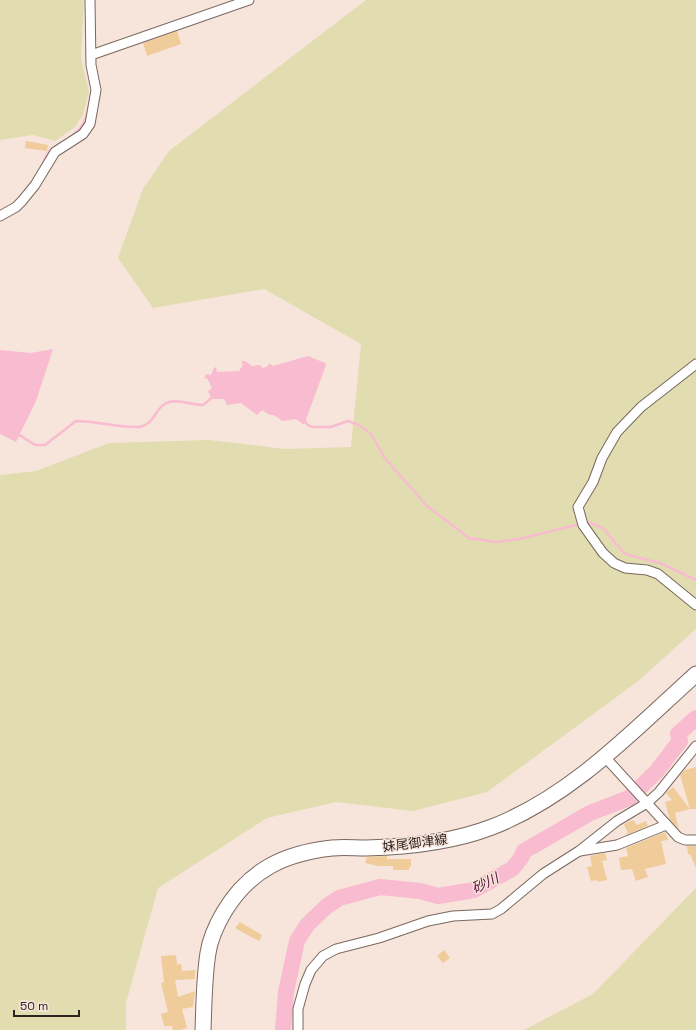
<svg xmlns="http://www.w3.org/2000/svg" width="696" height="1030" font-family="'Space Grotesk','Noto Sans JP',sans-serif">
<style>
.green{fill:#e1ddb0}
.water{fill:#f9bbd0}
.lines{fill:none;stroke-linecap:round;stroke-linejoin:round}
.stream{stroke:#f9bbd0;stroke-width:2.5}
.river{stroke:#f9bbd0;stroke-width:16}
.building{fill:#efcc9a}
.street-casing{stroke:#79685f;stroke-width:11}
.primary-casing{stroke:#79685f;stroke-width:17}
.street{stroke:#fff;stroke-width:9}
.primary{stroke:#fff;stroke-width:15}
.labels{text-anchor:middle;dominant-baseline:central;stroke-width:3;stroke-linejoin:round;paint-order:stroke}
.street-label{font-size:13px;fill:#2b2421;stroke:#f7e4da}
.water-label{font-size:14px;font-style:italic;fill:#5a1435;stroke:#f7e4da}
</style>
<rect width="100%" height="100%" fill="#f7e4da"/>
<g class="green">
<polygon points="0,0 84,0 81,58 89,92 83,115 75,127 55,141 33,135 0,140"/>
<polygon points="366,0 696,0 696,629 637,682 487,792 413,811 336,802 267,818 158,888 126,1003 126,1030 0,1030 0,475 36,471 109,443 209,440 285,449 351,447 361,344 264,289 153,308 118,258 143,189 169,151"/>
<polygon points="696,888 696,1030 524,1030 593,994"/>
</g>
<g class="water">
<polygon points="53,349 36,401 16,442 0,434 0,350 31,353"/>
<polygon points="308,356 325,363 326,365 304,425 296,419 282,421 274,415 270,415 262,410 257,415 241,403 227,405 224,399 212,399 208,391 212,388 207,378 204,379 206,374 211,375 214,368 216,367 217,372 239,371 243,365 241,361 245,361 252,366 260,365 263,368 268,366 269,363 273,366"/>
</g>
<g class="lines">
<g class="stream">
<path d="M73 135C83 128 86 118 89 107"/>
<polyline points="43,163 49,151 53,149"/>
<polyline points="303,419 309,426 314,427 331,427 348,421 359,425 371,434 384,457 427,506 469,538 496,542 519,539 588,522 603,528 623,552 628,555 660,563 696,580"/>
<path d="M18 434 35 445H45L76 421C97 421 118 428 139 427 155 425 155 406 169 402 180 399 191 405 203 405L214 396"/>
</g>
<polyline class="river" points="283,1030 286,992 297,941 307,925 327,906 339,898 380,887 420,891 438,896 474,890 512,869 521,858 524,851 540,842 590,813 629,798 656,772 680,741 678,734 696,718"/>
</g>
<g class="building">
<polygon points="177,31 181,44 147,56 143,43"/>
<polygon points="26,141 48,145 47,151 25,148"/>
<polygon points="696,767 696,809 690,809 680,775 685,770"/>
<polygon points="673,787 690,809 675,813 679,829 670,820 665,802 672,800 666,793"/>
<polygon points="633,820 637,825 646,821 648,826 624,836 628,833 624,824"/>
<polygon points="665,832 668,840 661,841 666,864 645,869 648,877 636,881 632,869 621,870 619,858 628,856 626,848"/>
<polygon points="687,846 696,846 696,868 690,854 688,854"/>
<polygon points="605,853 607,860 602,861 607,880 597,882 597,880 591,881 587,867 592,866 590,856"/>
<polygon points="387,856 387,859 411,859 411,867 409,867 409,870 393,870 393,866 378,866 365,863 367,857"/>
<polygon points="240,922 262,935 259,941 235,928"/>
<polygon points="444,950 450,958 443,963 437,956"/>
<polygon points="176,955 177,965 181,964 182,971 195,970 195,979 175,980 178,997 195,991 193,1007 182,1009 187,1028 180,1030 173,1030 172,1026 164,1026 161,1014 168,1012 161,983 164,982 161,956"/>
</g>
<g class="lines">
<defs>
<g id="street">
<polyline points="91,55 249,0"/>
<polyline points="0,216 16,207 22,201 35,185 55,152 83,134 90,124 96,90 91,65 90,0"/>
<polyline points="696,364 641,407 617,432 602,458 593,482 578,507 583,525 603,553 614,563 625,568 647,570 658,574 696,605"/>
<polyline points="604,756 678,837 685,840 696,840"/>
<polyline points="580,851 617,845 666,825"/>
<polyline points="298,1030 298,1009 305,984 311,970 323,956 336,949 379,938 428,921 453,916 492,914 501,909 543,874 579,851 617,821 647,803 659,792 696,746"/>
</g>
<path id="primary" d="M203 1030C204 1004 204 978 208 953 210 939 217 924 224 912 249 870 285 853 332 848 343 847 355 848 366 848 408 847 453 842 492 827 572 796 634 730 696 674"/>
</defs>
<use href="#street" class="street-casing"/>
<use href="#primary" class="primary-casing"/>
<use href="#street" class="street"/>
<use href="#primary" class="primary"/>
</g>
<g class="labels">
<g class="street-label">
<text transform="translate(415 843) rotate(-7)">妹尾御津線</text>
</g>
<g class="water-label">
<text transform="translate(485 883) rotate(-25)">砂川</text>
</g>
</g>
<path d="M14 1010v6h65v-6" fill="none" stroke="#2b2421" stroke-width="2"/>
<text x="20" y="1010" font-size="12" fill="#2b2421" stroke="#f7e4da" stroke-width="3" paint-order="stroke">50 m</text>
</svg>
